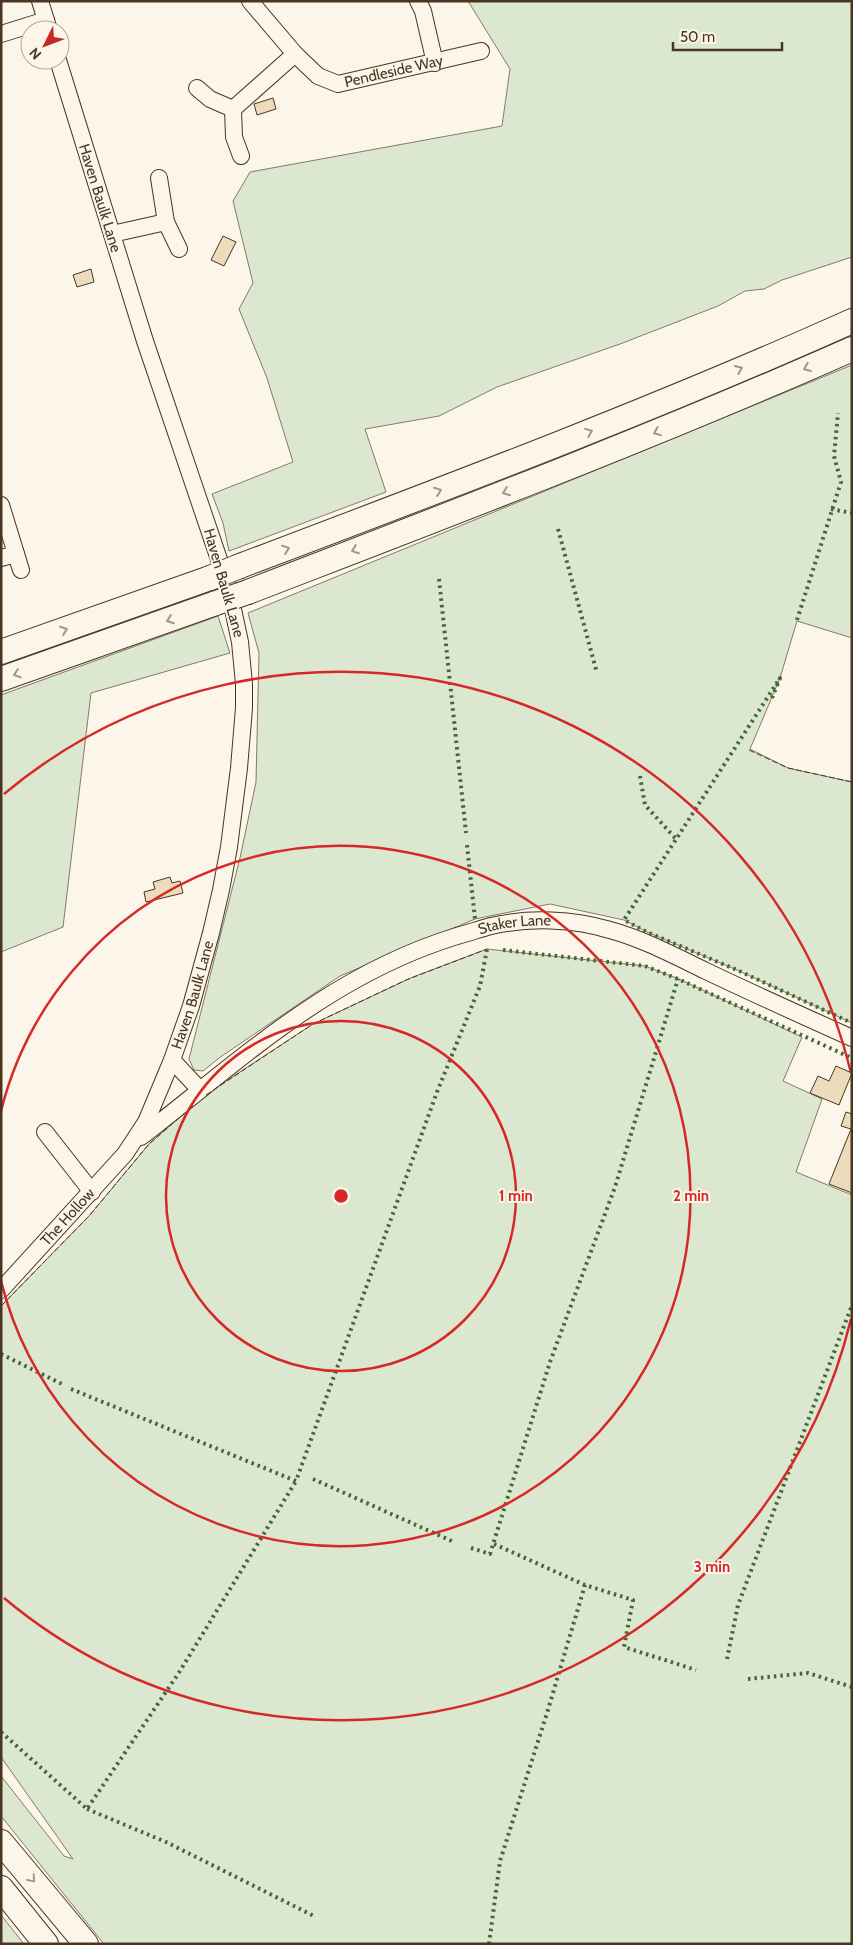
<svg xmlns="http://www.w3.org/2000/svg" width="853" height="1945" font-family="Cabin,sans-serif">
<style>
.green{fill:#dce7d0;stroke:#887966}
.building{fill:#ecdcbc;stroke:#4a3520}
.lines{fill:none;stroke-linecap:round;stroke-linejoin:round}
.minor-casing{stroke:#4a3520;stroke-width:18}
.highway-casing{stroke:#4a3520;stroke-width:26}
.minor{stroke:#fbf6e9;stroke-width:16}
.highway{stroke:#fbf6e9;stroke-width:24}
.highway-bridge-casing{stroke:#4a3520;stroke-width:26;stroke-linecap:butt}
.highway-bridge{stroke:#fbf6e9;stroke-width:24}
.hedge{stroke:#436837;stroke-width:4;stroke-dasharray:2.5 4;stroke-linecap:butt}
.fence{stroke:#4a3520;stroke-width:1;stroke-dasharray:6 2.5;stroke-linecap:butt}
.oneway{stroke:#a29684}
.ring{fill:none;stroke:#d62828;stroke-width:2.5}
.labels{text-anchor:middle;dominant-baseline:central;stroke-width:4;stroke-linejoin:round;paint-order:stroke}
.street-label{font-size:15px;fill:#4a3520;stroke:#fbf6e9}
.centre{fill:#d62828;stroke:#fbf6e9;stroke-width:2.5}
.ring-label{font-size:15px;text-anchor:middle;font-weight:bold;fill:#d62828;stroke:#fbf6e9;stroke-width:4;stroke-linejoin:round;paint-order:stroke}
</style>
<rect width="100%" height="100%" fill="#fbf6e9"/>
<g class="green">
<polygon points="468,1 852,1 852,257 782,280 764,289 745,291 718,306 620,344 497,387 439,416 365,429 386,492 229,551 223,523 212,494 293,462 267,378 239,309 253,283 233,201 250,172 502,126 510,69"/>
<polygon points="852,365 852,638 797,621 780,678 750,749 788,768 852,782 852,1023 737,970 647,932 624,920 550,904 475,919 340,976 219,1058 203,1071 194,1070 189,1059 240,858 256,782 259,653 248,613"/>
<polygon points="218,616 230,653 91,693 63,927 1,952 1,695"/>
<polygon points="487,949 645,966 679,979 802,1037 783,1081 822,1099 796,1172 852,1195 852,1944 104,1944 1,1816 1,1776 64,1856 73,1859 1,1757 1,1306 89,1216 149,1144 206,1094 313,1024 413,977"/>
<polygon points="1,1915 24,1944 1,1944"/>
</g>
<g class="building">
<polygon points="273,98 276,109 257,115 254,104"/>
<polygon points="223,236 236,242 224,266 211,260"/>
<polygon points="91,269 94,282 77,287 73,275"/>
<polygon points="170,877 172,883 180,881 183,893 146,902 144,892 155,889 153,882"/>
<polygon points="836,1066 852,1073 839,1105 810,1093 818,1076 829,1081"/>
<polygon points="846,1112 852,1114 852,1193 829,1184 851,1129 841,1126"/>
</g>
<g class="lines">
<defs>
<g id="minor">
<polyline points="40,1 49,30"/>
<path id="s1" d="M250 1 295 54 318 76 338 84 481 51"/>
<polyline points="418,1 423,11 435,63"/>
<polyline points="1,34 46,20"/>
<polyline points="197,88 210,99 233,109"/>
<polyline points="241,156 234,137 233,109 295,54"/>
<polyline points="159,178 166,222 179,249"/>
<polyline points="112,234 166,222"/>
<polyline points="1,505 21,570"/>
<polyline points="1,558 16,554"/>
<polyline points="172,1060 200,1090"/>
<polyline points="45,1132 92,1192"/>
<path id="s2" d="M141 1137C243 1058 330 975 457 936 468 933 480 929 491 926 530 917 573 919 610 930 643 939 675 956 706 971 754 994 803 1016 852 1038"/>
<path id="s3" d="M1 1290 125 1154 146 1122 172 1060 191 1006 211 933 221 890 229 847 239 768 244 708V684L240 642 228 586 145 341 58 60"/>
</g>
<g id="highway">
<path d="M240 566C446 488 651 411 852 321"/>
<path d="M248 592C450 514 653 437 852 349"/>
<polyline points="1,652 210,578"/>
<polyline points="1,679 216,603"/>
<polyline points="1,1842 86,1944"/>
<polyline points="1,1888 46,1944"/>
</g>
</defs>
<use href="#minor" class="minor-casing"/>
<use href="#highway" class="highway-casing"/>
<use href="#minor" class="minor"/>
<use href="#highway" class="highway"/>
<defs>
<g id="highway-bridge">
<polyline points="210,578 240,566"/>
<polyline points="216,603 248,592"/>
</g>
</defs>
<use href="#highway-bridge" class="highway-bridge-casing"/>
<use href="#highway-bridge" class="highway-bridge"/>
<g class="hedge">
<polyline points="831,509 852,513"/>
<polyline points="558,529 597,673"/>
<polyline points="439,579 466,833"/>
<polyline points="797,620 841,482 834,456 838,413"/>
<polyline points="772,698 780,678 624,920 647,932 737,970 852,1023"/>
<polyline points="640,776 645,805 677,840"/>
<polyline points="467,845 475,919"/>
<polyline points="503,950 645,966 678,979 852,1058"/>
<polyline points="1,1354 64,1385"/>
<polyline points="71,1389 296,1481 437,1092 480,986 487,949"/>
<polyline points="313,1479 454,1542"/>
<polyline points="494,1544 585,1585 633,1600 624,1647 696,1670"/>
<polyline points="471,1548 490,1554 550,1362 615,1187 678,979"/>
<polyline points="727,1659 738,1605 852,1305"/>
<polyline points="748,1679 808,1673 852,1687"/>
<polyline points="1,1732 87,1809 180,1671 296,1481"/>
<polyline points="87,1809 166,1842 316,1917"/>
<polyline points="489,1944 500,1861 547,1713 585,1585"/>
</g>
<g class="fence">
<polyline points="749,750 788,768 852,782"/>
<polyline points="206,1095 313,1024 406,980 487,949"/>
<polyline points="1,1306 89,1216 149,1144 193,1106"/>
</g>
</g>
<defs><path id="oneway-chevron" d="M-2-3.5L2.5 0L-2 3.5" fill="none" stroke-width="1.6" stroke-linecap="round" stroke-linejoin="round" transform="scale(1.25)"/></defs>
<g class="oneway">
<use href="#oneway-chevron" transform="translate(807 368) rotate(157)"/>
<use href="#oneway-chevron" transform="translate(739 369) rotate(-23)"/>
<use href="#oneway-chevron" transform="translate(589 432) rotate(-22)"/>
<use href="#oneway-chevron" transform="translate(657 432) rotate(158)"/>
<use href="#oneway-chevron" transform="translate(438 491) rotate(-21)"/>
<use href="#oneway-chevron" transform="translate(506 492) rotate(159)"/>
<use href="#oneway-chevron" transform="translate(286 549) rotate(-21)"/>
<use href="#oneway-chevron" transform="translate(355 550) rotate(159)"/>
<use href="#oneway-chevron" transform="translate(170 620) rotate(160)"/>
<use href="#oneway-chevron" transform="translate(64 630) rotate(-20)"/>
<use href="#oneway-chevron" transform="translate(17 674) rotate(161)"/>
<use href="#oneway-chevron" transform="translate(32 1879) rotate(50)"/>
</g>
<g class="ring">
<circle cx="341" cy="1196" r="175"/>
<path d="M1 1111A350 350 0 1 1 1 1281"/>
<path d="M851 1319A525 525 0 0 1 4 1598M4 794A525 525 0 0 1 851 1073"/>
</g>
<g class="labels">
<g class="street-label">
<text stroke="none"><textPath href="#s1" startOffset="180">Pendleside Way</textPath></text>
<text transform="translate(100 198) rotate(73)">Haven Baulk Lane</text>
<text transform="translate(224 583) rotate(74)">Haven Baulk Lane</text>
<text stroke="none"><textPath href="#s2" startOffset="436">Staker Lane</textPath></text>
<text stroke="none"><textPath href="#s3" startOffset="358">Haven Baulk Lane</textPath></text>
<text stroke="none"><textPath href="#s3" startOffset="99">The Hollow</textPath></text>
</g>
</g>
<circle cx="341" cy="1196" r="8" class="centre"/>
<g class="ring-label">
<text x="516" y="1201">1 min</text>
<text x="691" y="1201">2 min</text>
<text x="712" y="1572">3 min</text>
</g>
<rect width="853" height="1945" fill="none" stroke="#4a3520" stroke-width="5"/>
<g transform="translate(45 45) rotate(228)"><circle r="24" fill="#fbf6e9" stroke="#b4a999"/>
<path d="M0-4L9 19L0 12L-9 19Z" fill="#c62828"/>
<text y="-8" font-size="14" font-weight="bold" text-anchor="middle" fill="#4a3520">N</text>
</g>
<path d="M673 42v8h109v-8" fill="none" stroke="#4a3520" stroke-width="2.5"/>
<text x="680" y="42" font-size="15" fill="#4a3520" stroke="#fbf6e9" stroke-width="4" paint-order="stroke">50 m</text>
</svg>
